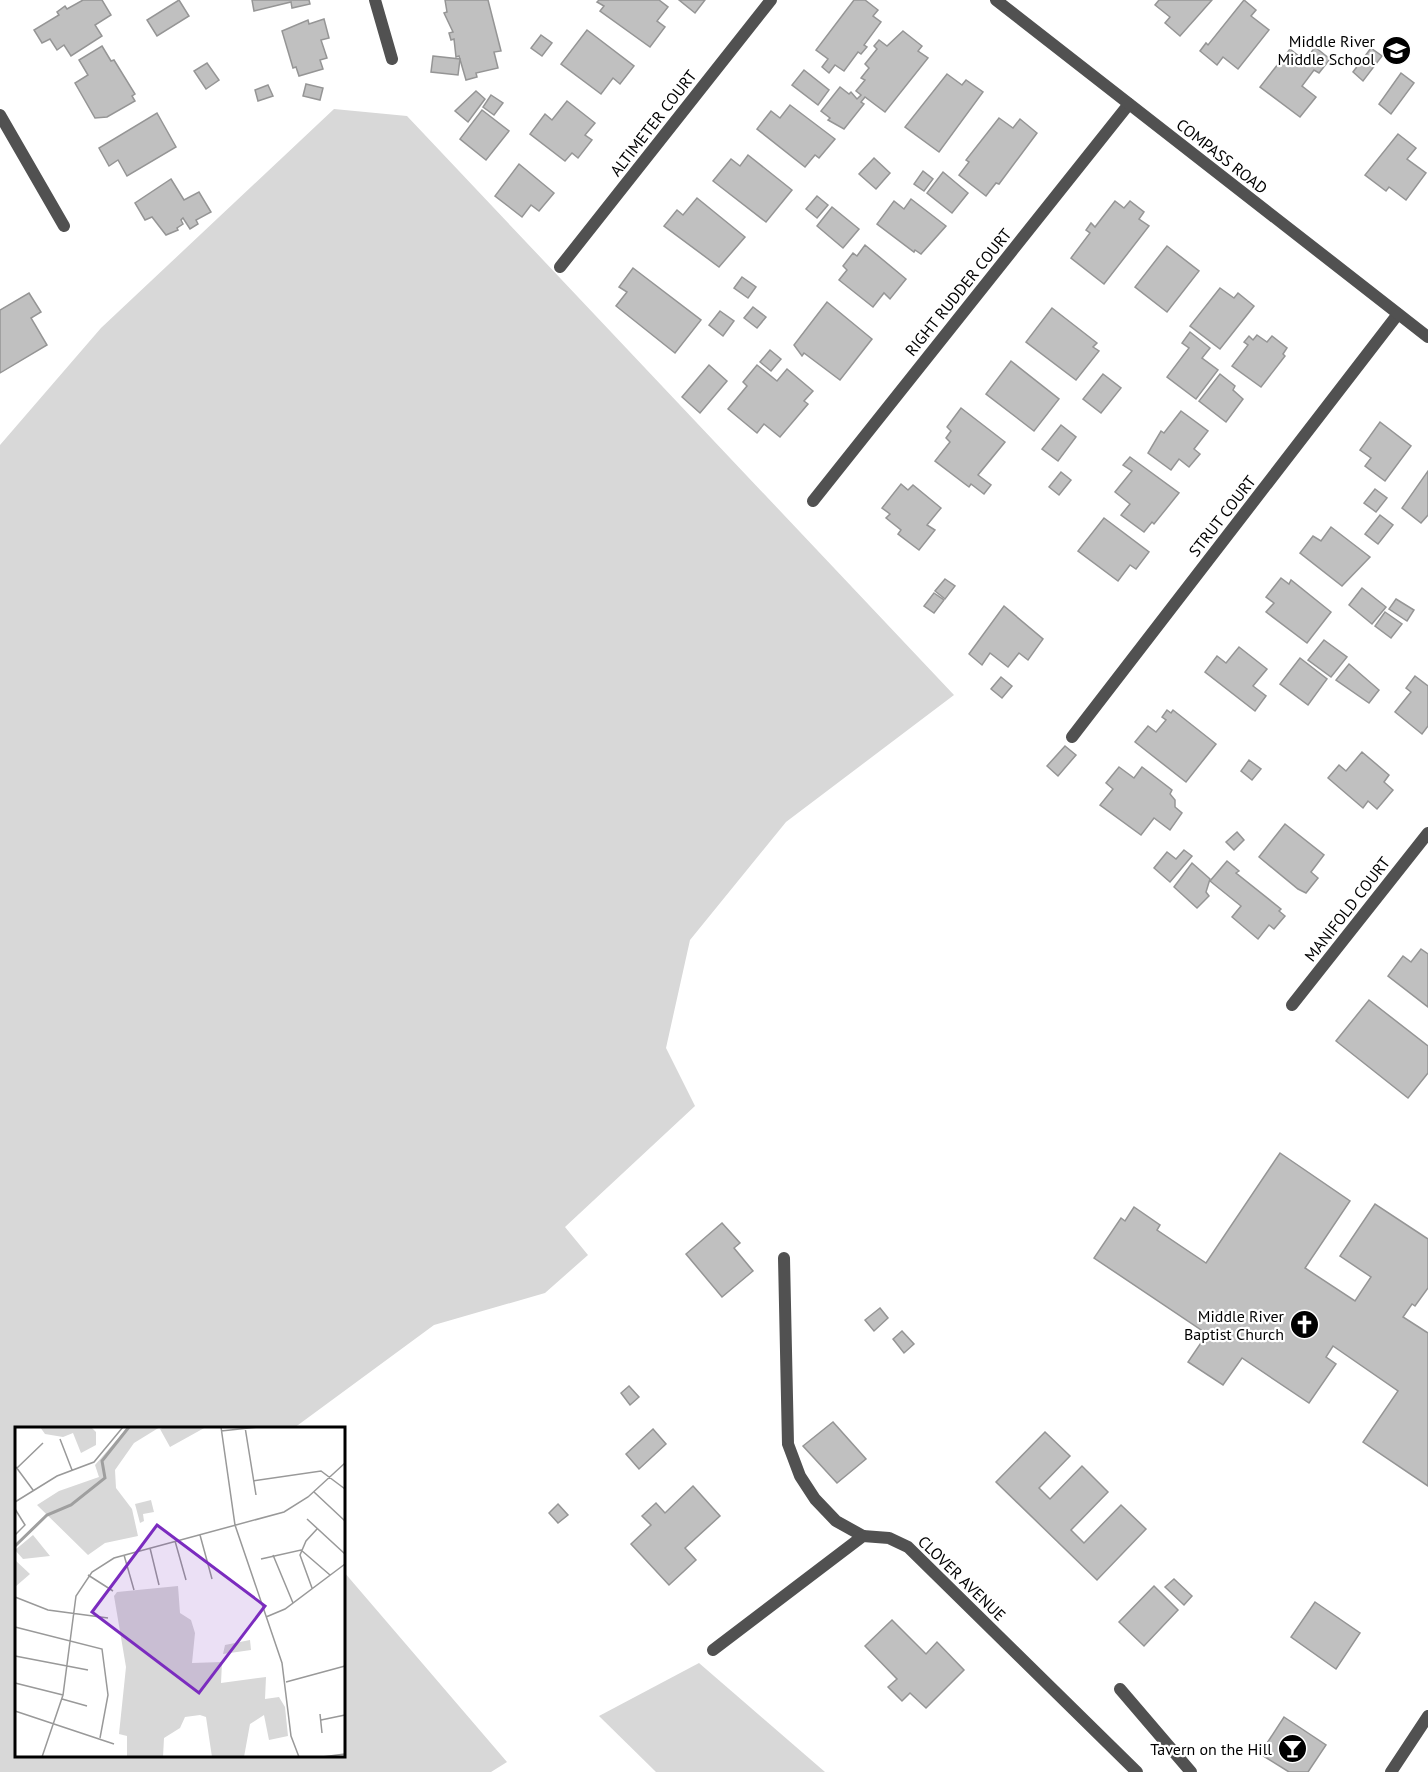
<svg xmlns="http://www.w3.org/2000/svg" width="1428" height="1772" font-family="'PT Sans',sans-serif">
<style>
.green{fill:#d8d8d8}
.building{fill:#c0c0c0;stroke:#959595;stroke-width:1.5}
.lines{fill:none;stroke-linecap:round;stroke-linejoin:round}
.service{stroke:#515151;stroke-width:12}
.minor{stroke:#515151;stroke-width:12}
.tertiary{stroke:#515151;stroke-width:12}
.labels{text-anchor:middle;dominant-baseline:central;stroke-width:4.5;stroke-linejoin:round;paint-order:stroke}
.poi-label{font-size:16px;fill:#000;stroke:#fff;text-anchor:end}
.street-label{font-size:16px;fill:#000;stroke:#fff}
.inset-river{fill:none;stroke:#9f9f9f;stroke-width:3}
.inset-road{fill:none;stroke:#999;stroke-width:1.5}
.view{fill:#7b2cbf;fill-opacity:0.15;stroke:#7b2cbf;stroke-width:3}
.inset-edge{fill:none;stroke:#000;stroke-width:3}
</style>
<rect width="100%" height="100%" fill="#fff"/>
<g class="green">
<polygon points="334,109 407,116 954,695 786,822 690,940 666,1048 695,1106 565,1227 588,1255 545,1293 434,1325 294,1428 16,1428 16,1756 344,1756 344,1572 507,1762 491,1772 0,1772 0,445 101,328"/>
<polygon points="699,1663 825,1772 656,1772 599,1716"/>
</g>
<g class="building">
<polygon points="83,0 102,0 111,15 95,25 102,36 71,56 64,45 57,50 50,39 42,43 34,30 59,15 57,12 65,6 67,9"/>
<polygon points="179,0 189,16 157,36 147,20"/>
<polygon points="252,0 309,0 310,4 292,8 291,2 254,11"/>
<polygon points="445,0 488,0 501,51 494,52 498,68 476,73 477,77 466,80 459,56 456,57 454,39 451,40 449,33 453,32 444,13 447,12"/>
<polygon points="599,0 659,0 668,7 657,21 665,27 650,47 600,11 604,6 597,2"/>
<polygon points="679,0 705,0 695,13"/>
<polygon points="854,0 865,0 878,10 873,16 881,22 864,45 867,47 861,54 858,52 844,71 835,65 829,73 822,67 828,59 816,50"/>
<polygon points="1159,0 1212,0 1180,36 1165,23 1170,17 1155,5"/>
<polygon points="1244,0 1256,10 1251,16 1269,30 1238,69 1223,57 1217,65 1200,51 1206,43 1208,45"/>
<polygon points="324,19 329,38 321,40 327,58 320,60 323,69 299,76 296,67 293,68 282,31 308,20 309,24"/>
<polygon points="587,30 634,66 620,84 613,78 601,94 561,64"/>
<polygon points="903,31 922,46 918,51 928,58 885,112 865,97 861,102 864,104 844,129 828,120 830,118 821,111 840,87 849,94 851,92 857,99 861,95 856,91 865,80 861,78 869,68 865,64 877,49 874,46 879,40 887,46"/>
<polygon points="541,35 552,43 542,56 531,48"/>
<polygon points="102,46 111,61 114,60 135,94 132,96 135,101 107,117 95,118 75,83 88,75 79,60"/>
<polygon points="1315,47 1330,59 1319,73 1314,70 1302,86 1316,97 1300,117 1260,87 1290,49 1305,61"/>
<polygon points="1371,48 1382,56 1363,81 1353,72"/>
<polygon points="433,56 460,59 458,75 431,72"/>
<polygon points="207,63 219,80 206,89 194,71"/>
<polygon points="804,70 829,90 818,105 792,85"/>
<polygon points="1401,73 1414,83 1391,114 1379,104"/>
<polygon points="947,74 962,85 966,80 983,92 939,152 905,127"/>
<polygon points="306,84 323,88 320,100 303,96"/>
<polygon points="268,85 273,96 258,101 255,90"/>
<polygon points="476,91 485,99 468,122 455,111"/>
<polygon points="491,95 503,103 494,115 483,107"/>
<polygon points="567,101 595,123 585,135 592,140 578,158 572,153 565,161 530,134 545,114 552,120"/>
<polygon points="790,105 835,139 819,158 815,155 805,167 757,129 771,111 780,118"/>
<polygon points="482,110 509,131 486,160 460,139"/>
<polygon points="157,113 176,147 127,176 118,160 109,166 99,148"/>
<polygon points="999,118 1013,128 1020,119 1037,133 999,184 996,183 986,196 959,175 969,162 966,160"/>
<polygon points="1398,134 1416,148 1407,159 1426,173 1406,200 1389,187 1386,191 1365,175"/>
<polygon points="748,155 792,190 766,222 713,181 731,159 740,166"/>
<polygon points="874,158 890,173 876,189 859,174"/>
<polygon points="519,164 554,193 539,211 531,205 522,217 495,196"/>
<polygon points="923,171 933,179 924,191 914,184"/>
<polygon points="943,172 968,193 952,213 927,193"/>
<polygon points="171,179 184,200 199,192 211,212 196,220 198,224 190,229 183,218 181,220 183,224 177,228 178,230 166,235 152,217 145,220 135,203"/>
<polygon points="817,196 828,205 817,218 806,209"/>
<polygon points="697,198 745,237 719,267 664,226 677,210 683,215"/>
<polygon points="911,199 946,226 921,254 915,250 914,252 877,224 894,201 904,209"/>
<polygon points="1115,201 1124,208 1130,201 1144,212 1139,219 1149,226 1104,284 1071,258 1090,233 1086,230 1091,223 1095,227"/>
<polygon points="832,207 859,229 843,248 817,226"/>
<polygon points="865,245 906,279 890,299 884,293 873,307 839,280 847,270 843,266 853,253 857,256"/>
<polygon points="1167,246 1199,271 1167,312 1135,287"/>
<polygon points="633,268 701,320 675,353 616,306 627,292 619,287"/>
<polygon points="742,277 756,287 748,298 734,288"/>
<polygon points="1220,288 1234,298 1238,293 1254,306 1220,349 1190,326"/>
<polygon points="29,293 41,312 31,318 47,345 0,373 0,310"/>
<polygon points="827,302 872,339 840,380 804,353 802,356 794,345"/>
<polygon points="753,307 766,317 757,328 744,318"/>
<polygon points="1052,308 1097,343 1093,347 1099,351 1076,380 1026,342"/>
<polygon points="720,311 734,321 723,336 709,325"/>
<polygon points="1190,332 1210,348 1202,358 1218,370 1196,399 1167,377 1189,348 1182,343"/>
<polygon points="1257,335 1267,342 1272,336 1287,348 1283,354 1285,356 1261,387 1232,366 1248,345 1244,342 1249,336 1253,340"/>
<polygon points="770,350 781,359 771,371 760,362"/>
<polygon points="1011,361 1059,399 1034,431 986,394"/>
<polygon points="709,365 727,381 700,413 682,397"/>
<polygon points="757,365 777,381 787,369 813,391 804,401 808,404 780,437 764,424 757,433 728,409 747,386 743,382"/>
<polygon points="1103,374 1121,388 1101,413 1083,399"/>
<polygon points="1220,374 1235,386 1233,390 1243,399 1226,422 1199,401"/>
<polygon points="961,408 1005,442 978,475 991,485 984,494 971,484 969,487 935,461 950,442 946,438 951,431 947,427"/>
<polygon points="1181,411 1208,431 1194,449 1200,454 1189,467 1179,459 1171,470 1148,453 1161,431 1164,433"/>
<polygon points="1380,422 1411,446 1385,481 1365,466 1371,458 1360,450"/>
<polygon points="1061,425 1076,437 1058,461 1042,449"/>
<polygon points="1130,457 1179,493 1154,524 1152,522 1144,532 1121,515 1130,504 1115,492 1132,471 1123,465"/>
<polygon points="1428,471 1428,515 1421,523 1402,508"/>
<polygon points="1061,472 1071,480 1059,495 1049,487"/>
<polygon points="901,484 908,490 913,485 941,508 927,525 935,530 919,550 898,534 901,530 886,518 890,514 882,508"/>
<polygon points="1375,489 1387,498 1376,512 1364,503"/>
<polygon points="1380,515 1393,525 1378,544 1365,534"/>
<polygon points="1104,518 1149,552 1136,569 1130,565 1118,581 1078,551"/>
<polygon points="1331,527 1370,557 1342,586 1300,553 1313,536 1321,541"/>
<polygon points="1281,578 1289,584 1291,580 1331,612 1307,643 1266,612 1274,603 1266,597"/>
<polygon points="945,579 955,586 945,599 935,591"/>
<polygon points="1362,588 1386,607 1372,624 1349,605"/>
<polygon points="934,593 944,600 934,613 924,606"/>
<polygon points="1396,599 1414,610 1407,621 1389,609"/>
<polygon points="1004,606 1043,639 1028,660 1019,653 1008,667 990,653 982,665 969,654"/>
<polygon points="1385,612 1402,624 1391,638 1375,626"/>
<polygon points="1324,640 1347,657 1331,677 1308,660"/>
<polygon points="1239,647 1267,669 1253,686 1266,696 1255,711 1205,672 1217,656 1226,663"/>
<polygon points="1300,658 1327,679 1308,705 1280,684"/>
<polygon points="1349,664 1379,690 1369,703 1336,680"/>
<polygon points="1415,676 1428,686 1428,726 1422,734 1395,712 1411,692 1406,688"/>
<polygon points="1001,677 1012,686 1002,698 991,689"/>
<polygon points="1167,710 1171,713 1173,710 1216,744 1186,782 1135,742 1148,726 1156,732 1166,720 1162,717"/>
<polygon points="1065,746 1076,755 1058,776 1047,766"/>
<polygon points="1362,752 1389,775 1384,782 1393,790 1377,809 1368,801 1363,808 1328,778 1339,765 1346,771"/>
<polygon points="1249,760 1261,769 1252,780 1241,771"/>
<polygon points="1119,767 1134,778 1142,767 1172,790 1170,794 1175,800 1175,807 1182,813 1170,830 1154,818 1141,835 1100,805 1113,789 1106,783"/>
<polygon points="1285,824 1324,855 1311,872 1318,878 1306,893 1298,889 1259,857"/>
<polygon points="1237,832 1244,840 1234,850 1226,842"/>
<polygon points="1184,850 1192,856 1170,882 1154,868 1167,852 1176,859"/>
<polygon points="1227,861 1239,871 1236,873 1281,909 1279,911 1285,916 1274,929 1269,925 1258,939 1232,917 1241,906 1210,881"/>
<polygon points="1192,863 1210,879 1206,892 1209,896 1197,908 1174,887"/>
<polygon points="1421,949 1428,954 1428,1007 1388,976 1403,956 1411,962"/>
<polygon points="1369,1000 1428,1046 1428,1073 1408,1098 1336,1041"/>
<polygon points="1280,1153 1350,1201 1305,1268 1355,1301 1371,1277 1340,1256 1375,1204 1428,1239 1428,1288 1415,1306 1412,1304 1403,1317 1428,1333 1428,1486 1363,1442 1398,1391 1333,1346 1326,1357 1336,1364 1309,1403 1242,1358 1223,1385 1188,1362 1207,1334 1094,1258 1121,1218 1125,1221 1134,1207 1160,1225 1157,1230 1206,1263"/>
<polygon points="722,1223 740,1243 734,1248 753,1271 722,1297 686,1254"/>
<polygon points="880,1308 888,1318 874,1331 865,1320"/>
<polygon points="902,1331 914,1344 904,1353 893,1339"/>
<polygon points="629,1386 639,1397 630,1405 621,1393"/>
<polygon points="833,1422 866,1459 837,1483 803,1446"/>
<polygon points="653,1429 666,1444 639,1469 626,1454"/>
<polygon points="1045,1432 1070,1456 1039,1488 1050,1499 1082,1466 1108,1492 1071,1530 1084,1543 1121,1505 1146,1529 1097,1580 996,1482"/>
<polygon points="693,1486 720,1516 685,1548 696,1560 669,1585 631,1544 651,1525 642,1516 656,1503 665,1513"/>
<polygon points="558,1504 568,1515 558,1523 549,1513"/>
<polygon points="1174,1579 1192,1596 1184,1605 1165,1587"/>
<polygon points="1154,1586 1178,1610 1144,1646 1119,1622"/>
<polygon points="1315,1602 1360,1633 1336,1669 1291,1637"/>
<polygon points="892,1620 926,1654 937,1642 964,1670 926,1708 910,1693 902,1701 888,1687 897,1679 865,1646"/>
<polygon points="1284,1717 1326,1745 1308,1772 1289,1772 1260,1754"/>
</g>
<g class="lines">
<g class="service">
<polyline points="784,1258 788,1444 800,1476 815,1499 836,1521 863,1536"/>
<polyline points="713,1650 863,1536 889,1538 908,1547 1137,1772"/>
<polyline points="1120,1689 1191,1772"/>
</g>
<g class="minor">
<polyline points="375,0 392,59"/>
<polyline points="0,115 64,226"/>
<polyline points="560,267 771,0"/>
<polyline points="813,501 1129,104"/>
<polyline points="1072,737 1398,314"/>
<polyline points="1292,1005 1428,833"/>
</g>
<g class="tertiary">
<polyline points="996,0 1428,337"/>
<polyline points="1391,1772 1428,1716"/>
</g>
</g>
<defs>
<symbol id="school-disc" viewBox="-11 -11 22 22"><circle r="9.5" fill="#000" stroke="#fff"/><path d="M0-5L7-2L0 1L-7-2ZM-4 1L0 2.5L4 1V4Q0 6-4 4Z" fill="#fff"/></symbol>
<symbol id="church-disc" viewBox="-11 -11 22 22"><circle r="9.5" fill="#000" stroke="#fff"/><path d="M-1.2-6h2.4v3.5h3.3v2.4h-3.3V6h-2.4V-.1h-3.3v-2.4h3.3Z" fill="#fff"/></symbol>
<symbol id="bar-disc" viewBox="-11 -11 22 22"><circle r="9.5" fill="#000" stroke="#fff"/><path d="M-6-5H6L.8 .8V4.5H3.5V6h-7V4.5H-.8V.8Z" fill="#fff"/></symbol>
</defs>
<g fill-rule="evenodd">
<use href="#school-disc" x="1380" y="34" width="33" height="33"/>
<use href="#church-disc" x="1288" y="1308" width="33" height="33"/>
<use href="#bar-disc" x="1276" y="1732" width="33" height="33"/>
</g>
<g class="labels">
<g class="poi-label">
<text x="1375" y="41">Middle River<tspan x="1375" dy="18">Middle School</tspan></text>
<text x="1284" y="1316">Middle River<tspan x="1284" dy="18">Baptist Church</tspan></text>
<text x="1272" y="1749">Tavern on the Hill</text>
</g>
<g class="street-label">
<text transform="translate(653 123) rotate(-52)">ALTIMETER COURT</text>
<text transform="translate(1222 156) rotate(38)">COMPASS ROAD</text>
<text transform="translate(958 292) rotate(-51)">RIGHT RUDDER COURT</text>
<text transform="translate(1222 516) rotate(-52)">STRUT COURT</text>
<text transform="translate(1347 909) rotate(-52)">MANIFOLD COURT</text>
<text transform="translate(962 1578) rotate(44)">CLOVER AVENUE</text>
</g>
</g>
<g transform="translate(15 1427)">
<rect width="330" height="330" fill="#fff"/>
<path d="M25 0H76L81 5V18L66 26 58 6 48 10 30 7ZM113 0H145L119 16 100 43 101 61 117 82 123 109 90 116 73 128 22 78 44 64 84 50 80 38ZM191 0 155 20 145 2 150 0ZM136 73 139 85 128 87 129 94 125 96 120 77ZM18 108 35 129 8 132 0 123ZM0 133 15 147 0 160ZM163 159 165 186 176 193 180 206 177 236 207 235 206 256 251 250 250 272 264 270 270 280 273 309 254 313 249 288 235 297 229 330H197L191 290 185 288 170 290 165 301 149 311 148 330H112V309L104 307 111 240 99 169 102 165ZM235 213 236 223 208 227 210 218Z" fill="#d8d8d8"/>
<path class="inset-river" d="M0 119 32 88 56 78 90 51 87 34 114 0"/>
<path class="inset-road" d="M206 0 220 98 267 236 276 309 284 330M230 0 241 68M206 4 243 0M45 12 57 43M1 40 18 63M2 41 28 16M238 54 306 44 330 62M299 65 330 94M0 75 42 49 79 35 108 0M0 82 10 98 0 108M292 92 330 127M185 108 197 152M160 114 171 153M135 121 144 158M109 128 119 163M258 128 278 176M246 132 286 123 315 148M73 148 98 164M297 161 285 128 291 114 302 102M0 170 33 183 93 191M251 190 270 182 330 137M0 200 87 222 93 268 85 311M0 229 73 243M271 255 330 239M0 256 48 268M47 272 72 279M0 284 99 317M305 287 307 306M306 293 330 288M27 330 48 268 61 169 77 145 99 131 269 85 293 70 330 36M307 330 330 327"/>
<path class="view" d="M142 98 250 179 184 266 77 185Z"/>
<rect width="330" height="330" class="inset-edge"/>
</g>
</svg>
